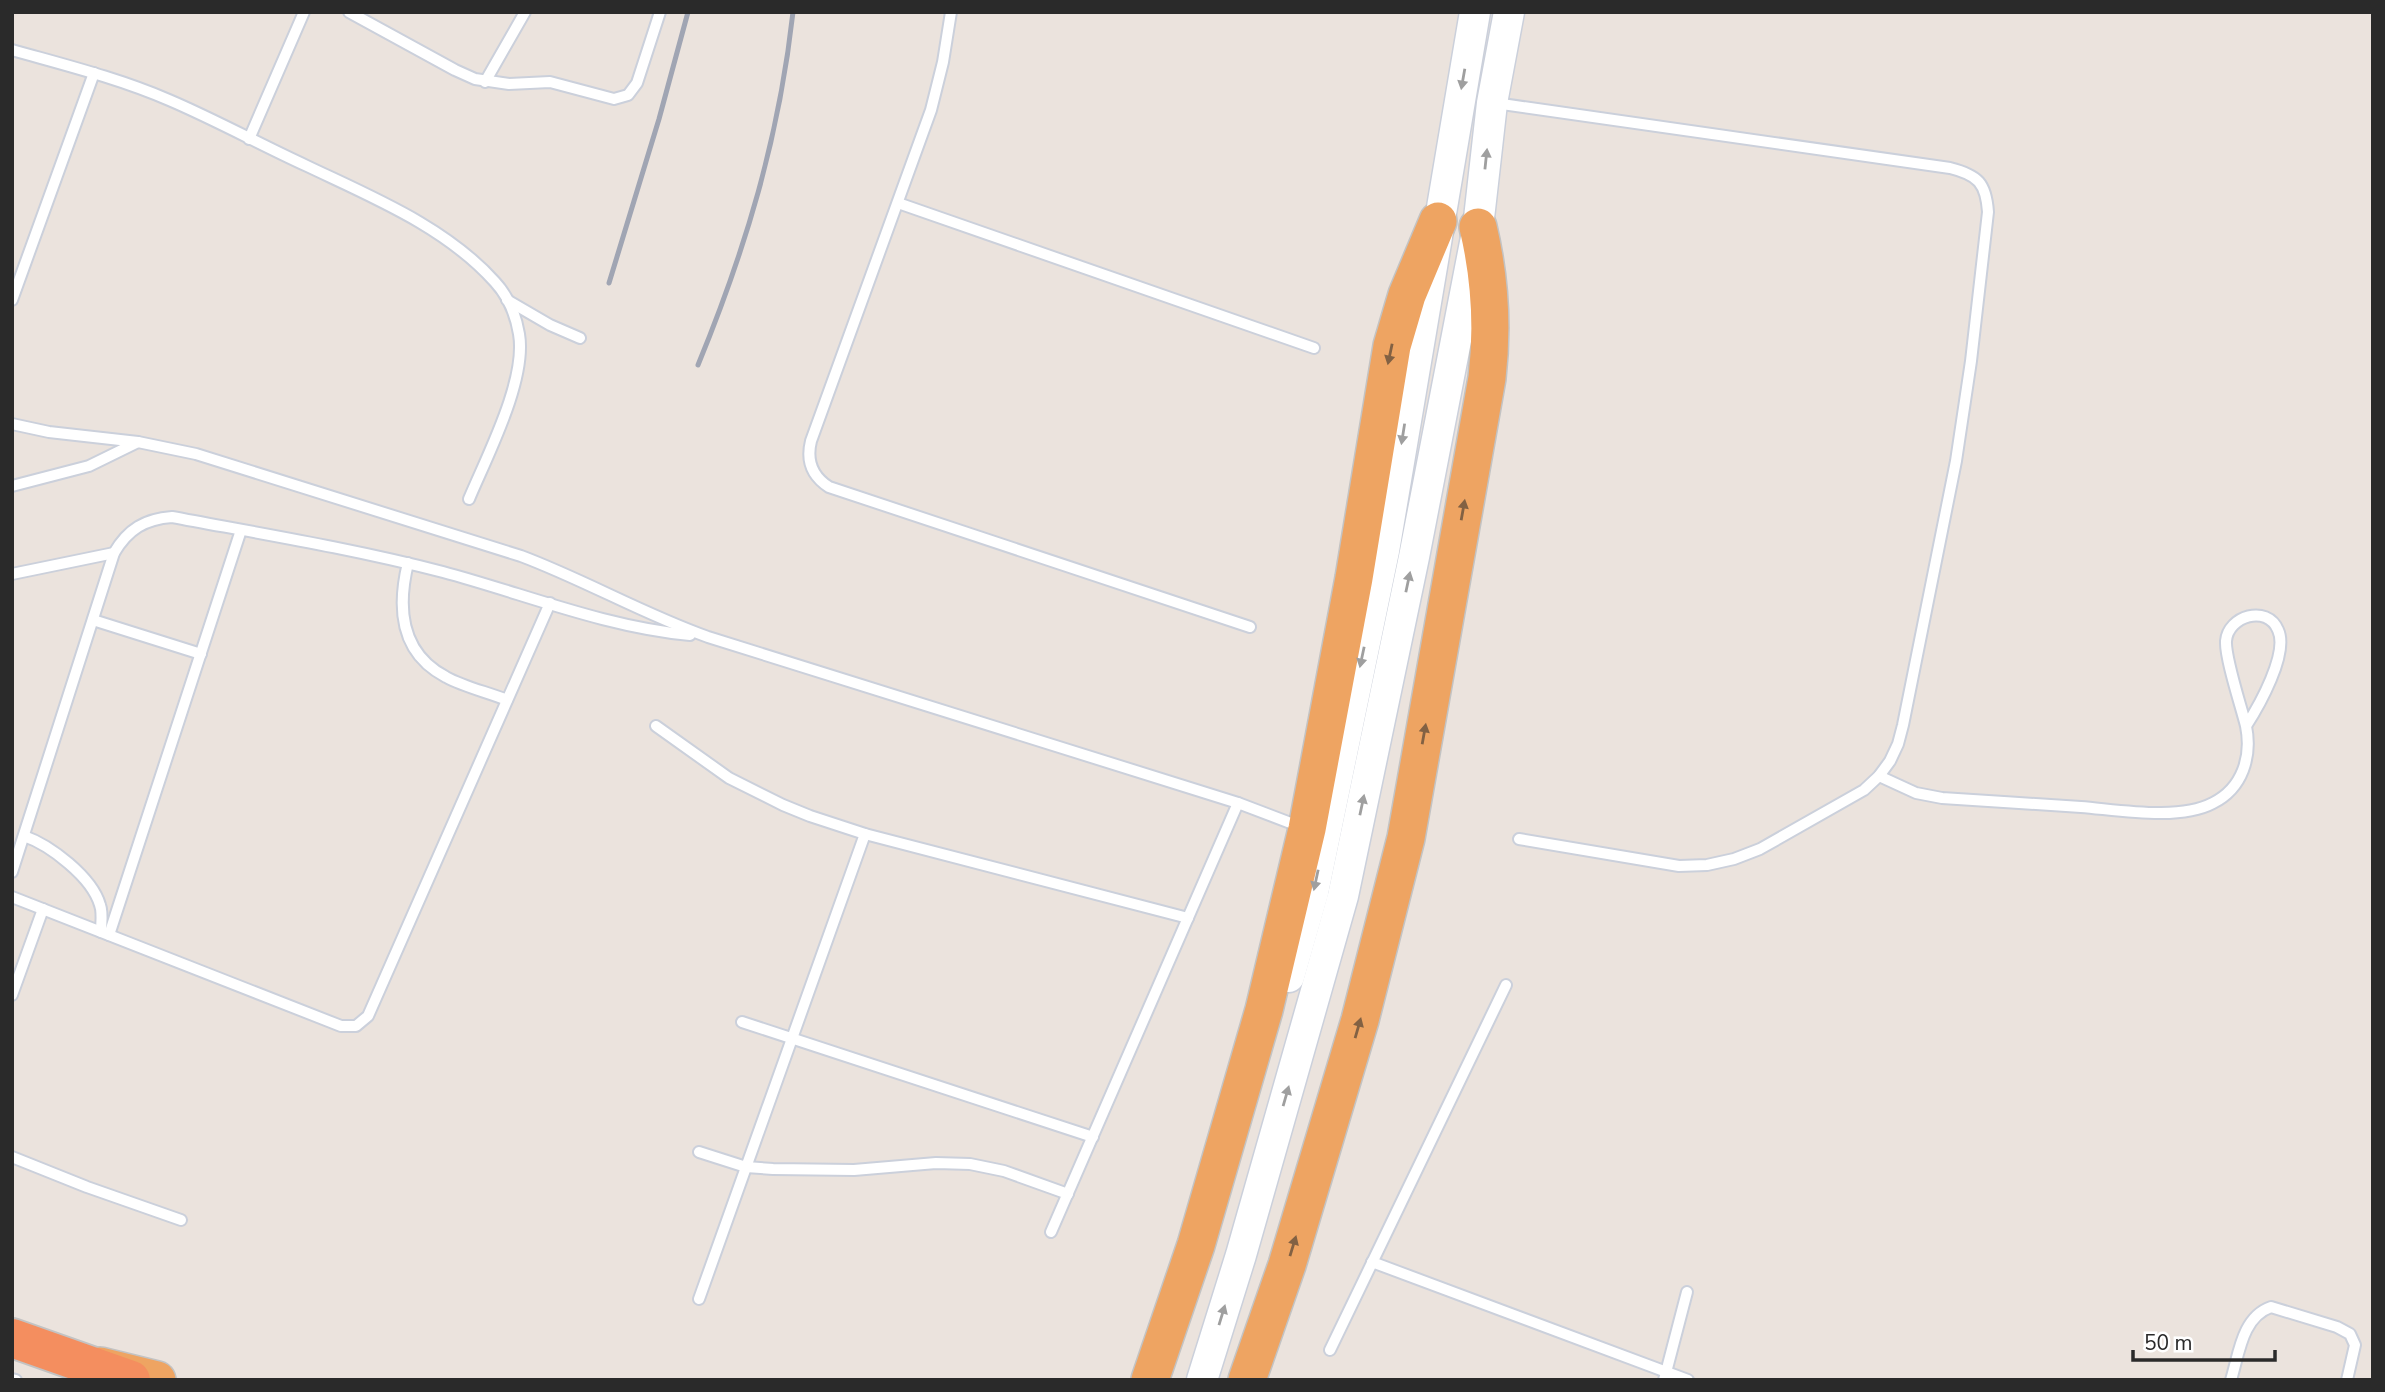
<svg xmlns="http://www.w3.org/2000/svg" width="2385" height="1392" font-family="'Nunito Sans',sans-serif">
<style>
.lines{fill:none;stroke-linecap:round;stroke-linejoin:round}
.service-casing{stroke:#cbd0db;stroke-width:14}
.secondary-casing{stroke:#cbd0db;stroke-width:33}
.trunk-casing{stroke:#c3c3c3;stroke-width:40}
.motorway-casing{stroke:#c3c3c3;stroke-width:42}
.service{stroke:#fff;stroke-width:10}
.secondary{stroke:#fff;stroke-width:30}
.trunk{stroke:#eea462;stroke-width:37}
.motorway{stroke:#f48e5f;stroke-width:38}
.rail{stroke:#a0a5b3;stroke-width:5}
.oneway{fill:#9f9f9f}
.oneway2{fill:#826143}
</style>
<rect width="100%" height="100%" fill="#ebe3dd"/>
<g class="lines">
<defs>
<g id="service">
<polyline points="349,12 455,70 475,79 509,84 550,82 614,99 628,95 637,83 660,12"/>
<path d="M951 12 943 62 931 110 811 441C806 461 812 476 829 487L1250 627"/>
<path d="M12 50C65 65 118 78 169 100 216 120 261 145 307 166 372 197 446 227 495 282 508 296 516 316 519 334 527 380 487 456 469 499"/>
<polyline points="485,82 525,12"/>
<path d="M1495 103 1950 168C1978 175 1986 183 1988 212L1971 361 1956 461 1903 725 1898 744 1890 761 1879 776 1864 790 1760 849 1734 859 1707 865 1679 866 1519 839"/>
<polyline points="249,139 304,12"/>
<polyline points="898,203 1314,348"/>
<polyline points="12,300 94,73"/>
<polyline points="507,300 550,325 580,338"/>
<path d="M12 424 49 432 138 442 196 454 521 556C585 580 643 614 708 637L1238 803 1301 827"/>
<polyline points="12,486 89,466 138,442"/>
<path d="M408 563C397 608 400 653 446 677 464 687 487 692 507 700"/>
<polyline points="12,574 114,553"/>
<polyline points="93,620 201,654"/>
<polyline points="656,726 729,778 783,805 810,816 865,834 1188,918"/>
<path d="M1879 776 1916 793 1942 798C1988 801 2035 804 2081 807 2119 810 2179 821 2213 803 2243 788 2252 756 2246 726 2259 706 2289 653 2278 630 2267 604 2228 616 2226 641 2225 658 2241 706 2246 726"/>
<path d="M24 836C50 845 92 877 100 905 103 913 101 923 101 932"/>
<path d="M12 872 114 553C128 529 145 519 172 517 263 534 354 549 443 572 525 594 605 627 690 635"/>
<polyline points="12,897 341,1026 356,1026 368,1016 550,603"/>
<polyline points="109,935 241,530"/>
<polyline points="12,995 43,909"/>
<polyline points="742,1022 1093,1137"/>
<polyline points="699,1152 746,1167 773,1169 854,1170 936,1163 970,1164 1004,1171 1068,1194"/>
<polyline points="12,1157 87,1187 181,1220"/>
<polyline points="1051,1232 1238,803"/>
<polyline points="1372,1262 1688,1380"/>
<polyline points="699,1299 865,834"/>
<polyline points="1330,1350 1506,985"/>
<polyline points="12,1379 16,1380"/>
<polyline points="1664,1380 1687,1292"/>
<path d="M2231 1380C2239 1354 2242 1317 2271 1307L2337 1327 2350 1334 2355 1345 2347 1380"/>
</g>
<g id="secondary">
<polyline points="1289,977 1313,893 1384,551 1475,12"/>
<polyline points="1202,1380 1241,1255 1343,896 1414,557 1478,227 1492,103 1509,12"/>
</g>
<g id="trunk">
<polyline points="100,1366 157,1380"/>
<polyline points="1150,1380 1196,1245 1264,1010 1307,829 1354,578 1392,346 1407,295 1438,221"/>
<path d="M1247 1380 1287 1265 1360 1020 1406 838 1487 378C1493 326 1490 278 1478 227"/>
</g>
<polyline id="motorway" points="12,1338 131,1380"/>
</defs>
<use href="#service" class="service-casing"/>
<use href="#secondary" class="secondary-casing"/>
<use href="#trunk" class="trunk-casing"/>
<use href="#motorway" class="motorway-casing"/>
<use href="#service" class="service"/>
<use href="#secondary" class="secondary"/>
<use href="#trunk" class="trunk"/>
<use href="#motorway" class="motorway"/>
<g class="rail">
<polyline points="609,283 659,119 688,12"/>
<path d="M698 365C746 248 779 138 793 12"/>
</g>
</g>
<defs><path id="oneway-solid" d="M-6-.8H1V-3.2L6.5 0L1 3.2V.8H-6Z" transform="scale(1.75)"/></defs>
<g class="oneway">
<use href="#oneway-solid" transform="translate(1463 79) rotate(100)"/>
<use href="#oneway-solid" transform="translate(1486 159) rotate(-84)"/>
<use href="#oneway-solid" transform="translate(1403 434) rotate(99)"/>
<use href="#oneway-solid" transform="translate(1408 582) rotate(-78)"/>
<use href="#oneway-solid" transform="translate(1362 657) rotate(102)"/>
<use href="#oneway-solid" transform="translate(1362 805) rotate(-78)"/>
<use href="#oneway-solid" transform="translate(1316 880) rotate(102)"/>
<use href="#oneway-solid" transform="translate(1286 1096) rotate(-74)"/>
<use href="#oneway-solid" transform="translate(1222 1315) rotate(-73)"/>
</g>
<g class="oneway2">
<use href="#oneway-solid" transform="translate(1390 354) rotate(102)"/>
<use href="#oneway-solid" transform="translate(1463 510) rotate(-80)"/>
<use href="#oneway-solid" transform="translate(1424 734) rotate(-80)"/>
<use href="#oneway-solid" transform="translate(1358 1028) rotate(-74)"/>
<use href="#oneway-solid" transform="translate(1293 1246) rotate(-73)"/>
</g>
<rect width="2385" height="1392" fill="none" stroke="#2a2a2a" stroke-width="28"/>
<path d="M2133 1350v10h142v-10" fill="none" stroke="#2a2a2a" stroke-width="3.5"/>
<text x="2144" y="1350" font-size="21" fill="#2a2a2a" stroke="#ffffff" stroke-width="5" paint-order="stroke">50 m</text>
</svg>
